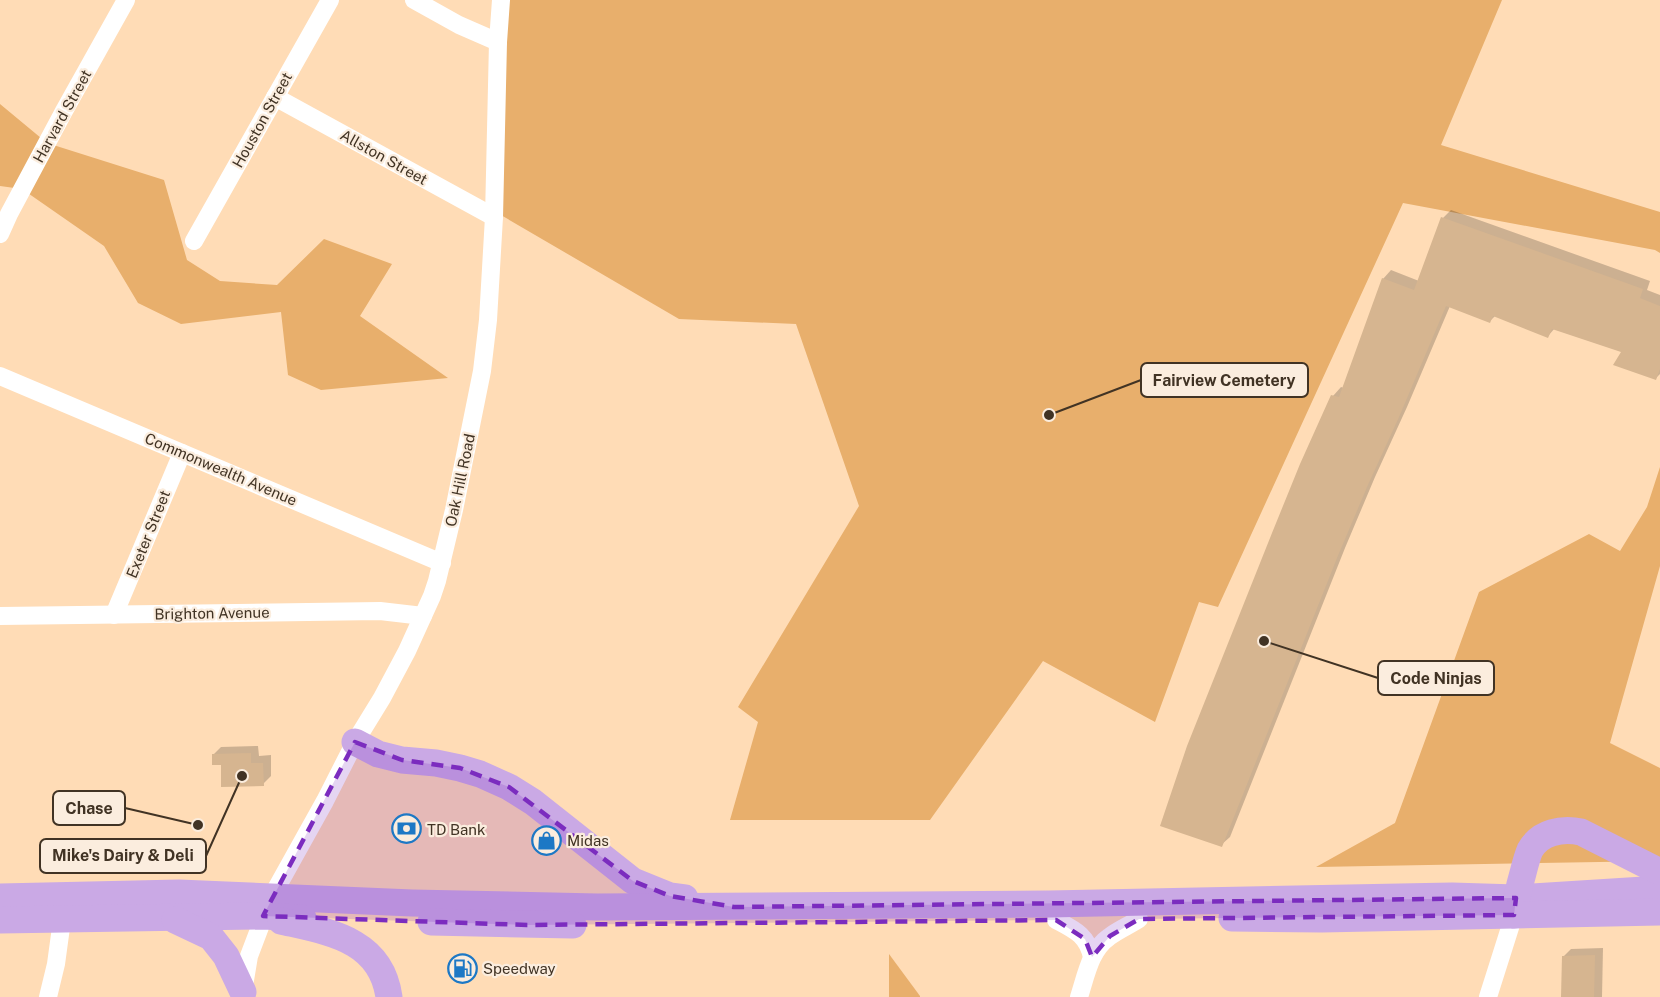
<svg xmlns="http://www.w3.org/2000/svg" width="1660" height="997" font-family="'Public Sans',sans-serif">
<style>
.green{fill:#e8af6c}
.shadow{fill:#0003}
.building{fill:#d6b590}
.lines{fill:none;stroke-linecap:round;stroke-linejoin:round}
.minor{stroke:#fff;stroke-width:18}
.highway{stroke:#caa9e5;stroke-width:27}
.marked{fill:#7b2cbf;fill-opacity:0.2;stroke:#7b2cbf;stroke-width:4.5;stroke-dasharray:12 8;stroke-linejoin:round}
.labels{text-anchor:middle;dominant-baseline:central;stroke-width:4.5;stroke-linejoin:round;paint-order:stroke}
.street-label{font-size:15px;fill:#413324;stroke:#fbedde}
.poi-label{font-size:15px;fill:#413324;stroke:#fbedde;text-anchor:start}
.leader{fill:none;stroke:#413324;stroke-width:2}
.callout-dot{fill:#413324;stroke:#fbedde;stroke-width:2}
.callout{fill:#fbedde;stroke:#413324;stroke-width:2}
.callout-label{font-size:16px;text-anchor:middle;font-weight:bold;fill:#413324}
</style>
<rect width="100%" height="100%" fill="#ffdcb6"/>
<g class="green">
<polygon points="502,0 1502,0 1441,145 1660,212 1660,253 1655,250 1403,203 1218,607 1199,602 1155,722 1043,661 930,820 730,820 758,722 738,707 859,506 796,324 679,319 494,211"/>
<polygon points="0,104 47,143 164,180 187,260 220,281 277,285 324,239 392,264 360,316 448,378 321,390 288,375 281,312 181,324 138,303 104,246 22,189 0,186"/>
<polygon points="1660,467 1660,566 1610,743 1660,768 1660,861 1316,867 1395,823 1479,592 1589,534 1620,551 1647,507"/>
<polygon points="889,954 920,996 920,997 889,997"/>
</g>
<g class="shadow">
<polygon points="1451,210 1650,281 1647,290 1660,295 1660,374 1656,378 1623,352 1555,328 1548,336 1496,315 1490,321 1450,306 1407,407 1375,477 1345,548 1230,837 1221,845 1333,396 1341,387 1344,388 1383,279 1391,270 1419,281 1443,218"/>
<polygon points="258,746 259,756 271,755 271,776 263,784 223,764 213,755 221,747"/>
<polygon points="1603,948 1602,997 1563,997 1563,957 1571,949"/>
</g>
<g class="building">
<polygon points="1441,217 1643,289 1640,298 1660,306 1660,369 1656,380 1613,365 1621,352 1552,329 1548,338 1493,316 1490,323 1446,306 1399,417 1367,487 1337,558 1222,847 1160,826 1187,746 1272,533 1300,464 1331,395 1339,397 1382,278 1414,290"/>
<polygon points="251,753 251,763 263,763 264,786 221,787 221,765 212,765 212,754"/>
<polygon points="1595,955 1594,997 1561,997 1562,956"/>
</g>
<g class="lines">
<g class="minor">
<polyline points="414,0 459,25 498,42"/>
<polyline points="275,97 494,217"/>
<polyline points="0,234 9,214 64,111 126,0"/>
<polyline points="194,241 330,0"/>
<polyline points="0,376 442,563"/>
<polyline points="114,615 182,453"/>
<polyline points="0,616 380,611 423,616"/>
<path d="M1056 920C1075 930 1087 935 1092 957"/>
<polyline points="243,992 249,956 271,898 325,801 355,742 382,698 407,651 432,596 437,581 454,510 482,371 488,320 494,217 498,42 501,0"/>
<polyline points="48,997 56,964 62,920"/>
<path d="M1079 997C1086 976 1090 950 1109 937 1118 930 1130 925 1139 919"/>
<polyline points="1488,997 1514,915"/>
</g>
<g class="highway">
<polyline points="355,742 378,754 402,760 436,763 460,768 480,774 509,787 533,802 633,881 670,896 685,898"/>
<polyline points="0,897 179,893 412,903 597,907 1049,904 1452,896 1516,898 1660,889"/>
<path d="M1514 915C1516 900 1519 887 1523 873 1525 865 1527 857 1530 850 1540 832 1562 828 1581 832L1660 872"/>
<polyline points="1232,918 1322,919 1660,912"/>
<polyline points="0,920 263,916 303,918"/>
<polyline points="175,920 211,937 226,956 243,992"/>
<path d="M281 921C329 932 381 939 389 997"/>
<polyline points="431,922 573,925"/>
</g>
</g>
<path class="marked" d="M355 742 402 760 460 768 509 787 633 881 670 896 734 907 1516 898 1514 915 1139 919 1110 936 1092 957 1085 939 1056 920 527 925 263 916Z"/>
<defs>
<symbol id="bank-ring" viewBox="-11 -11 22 22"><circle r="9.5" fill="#fbedde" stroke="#1d78c5" stroke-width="1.5"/><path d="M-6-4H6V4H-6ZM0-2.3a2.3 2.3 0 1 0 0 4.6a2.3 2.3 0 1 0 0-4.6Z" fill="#1d78c5"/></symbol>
<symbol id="shop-ring" viewBox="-11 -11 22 22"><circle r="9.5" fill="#fbedde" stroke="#1d78c5" stroke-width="1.5"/><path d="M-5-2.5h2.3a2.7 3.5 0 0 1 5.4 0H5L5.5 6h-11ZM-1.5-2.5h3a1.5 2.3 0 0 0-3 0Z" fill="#1d78c5"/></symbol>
<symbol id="fuel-ring" viewBox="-11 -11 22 22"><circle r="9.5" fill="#fbedde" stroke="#1d78c5" stroke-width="1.5"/><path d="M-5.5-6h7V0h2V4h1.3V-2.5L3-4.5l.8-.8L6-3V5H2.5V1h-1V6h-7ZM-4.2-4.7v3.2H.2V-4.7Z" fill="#1d78c5"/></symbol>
</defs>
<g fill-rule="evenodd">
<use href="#bank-ring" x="390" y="812" width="33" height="33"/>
<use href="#shop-ring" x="530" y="824" width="33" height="33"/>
<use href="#fuel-ring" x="446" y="952" width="33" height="33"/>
</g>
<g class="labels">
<g class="street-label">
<text transform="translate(62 116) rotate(-61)">Harvard Street</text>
<text transform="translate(262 120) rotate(-61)">Houston Street</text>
<text transform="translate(384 157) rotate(29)">Allston Street</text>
<text transform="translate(221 469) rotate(23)">Commonwealth Avenue</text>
<text transform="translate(460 480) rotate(-78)">Oak Hill Road</text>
<text transform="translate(148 534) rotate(-68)">Exeter Street</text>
<text transform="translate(212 613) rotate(-1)">Brighton Avenue</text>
</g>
<g class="poi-label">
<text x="427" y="829">TD Bank</text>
<text x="567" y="840">Midas</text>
<text x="483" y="968">Speedway</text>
</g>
</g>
<path class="leader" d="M1049 415L1141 380M1264 641L1378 678M198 825L125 808M242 776L206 856"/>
<g class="callout-dot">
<circle cx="1049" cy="415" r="6"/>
<circle cx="1264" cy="641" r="6"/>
<circle cx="198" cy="825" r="6"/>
<circle cx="242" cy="776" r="6"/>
</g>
<g class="callout">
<rect x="1141" y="363" width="167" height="34" rx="6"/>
<rect x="1378" y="661" width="116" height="34" rx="6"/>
<rect x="53" y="791" width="72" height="34" rx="6"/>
<rect x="40" y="839" width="166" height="34" rx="6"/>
</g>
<g class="callout-label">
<text x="1224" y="386">Fairview Cemetery</text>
<text x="1436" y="684">Code Ninjas</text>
<text x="89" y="814">Chase</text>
<text x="123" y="861">Mike's Dairy &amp; Deli</text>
</g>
</svg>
